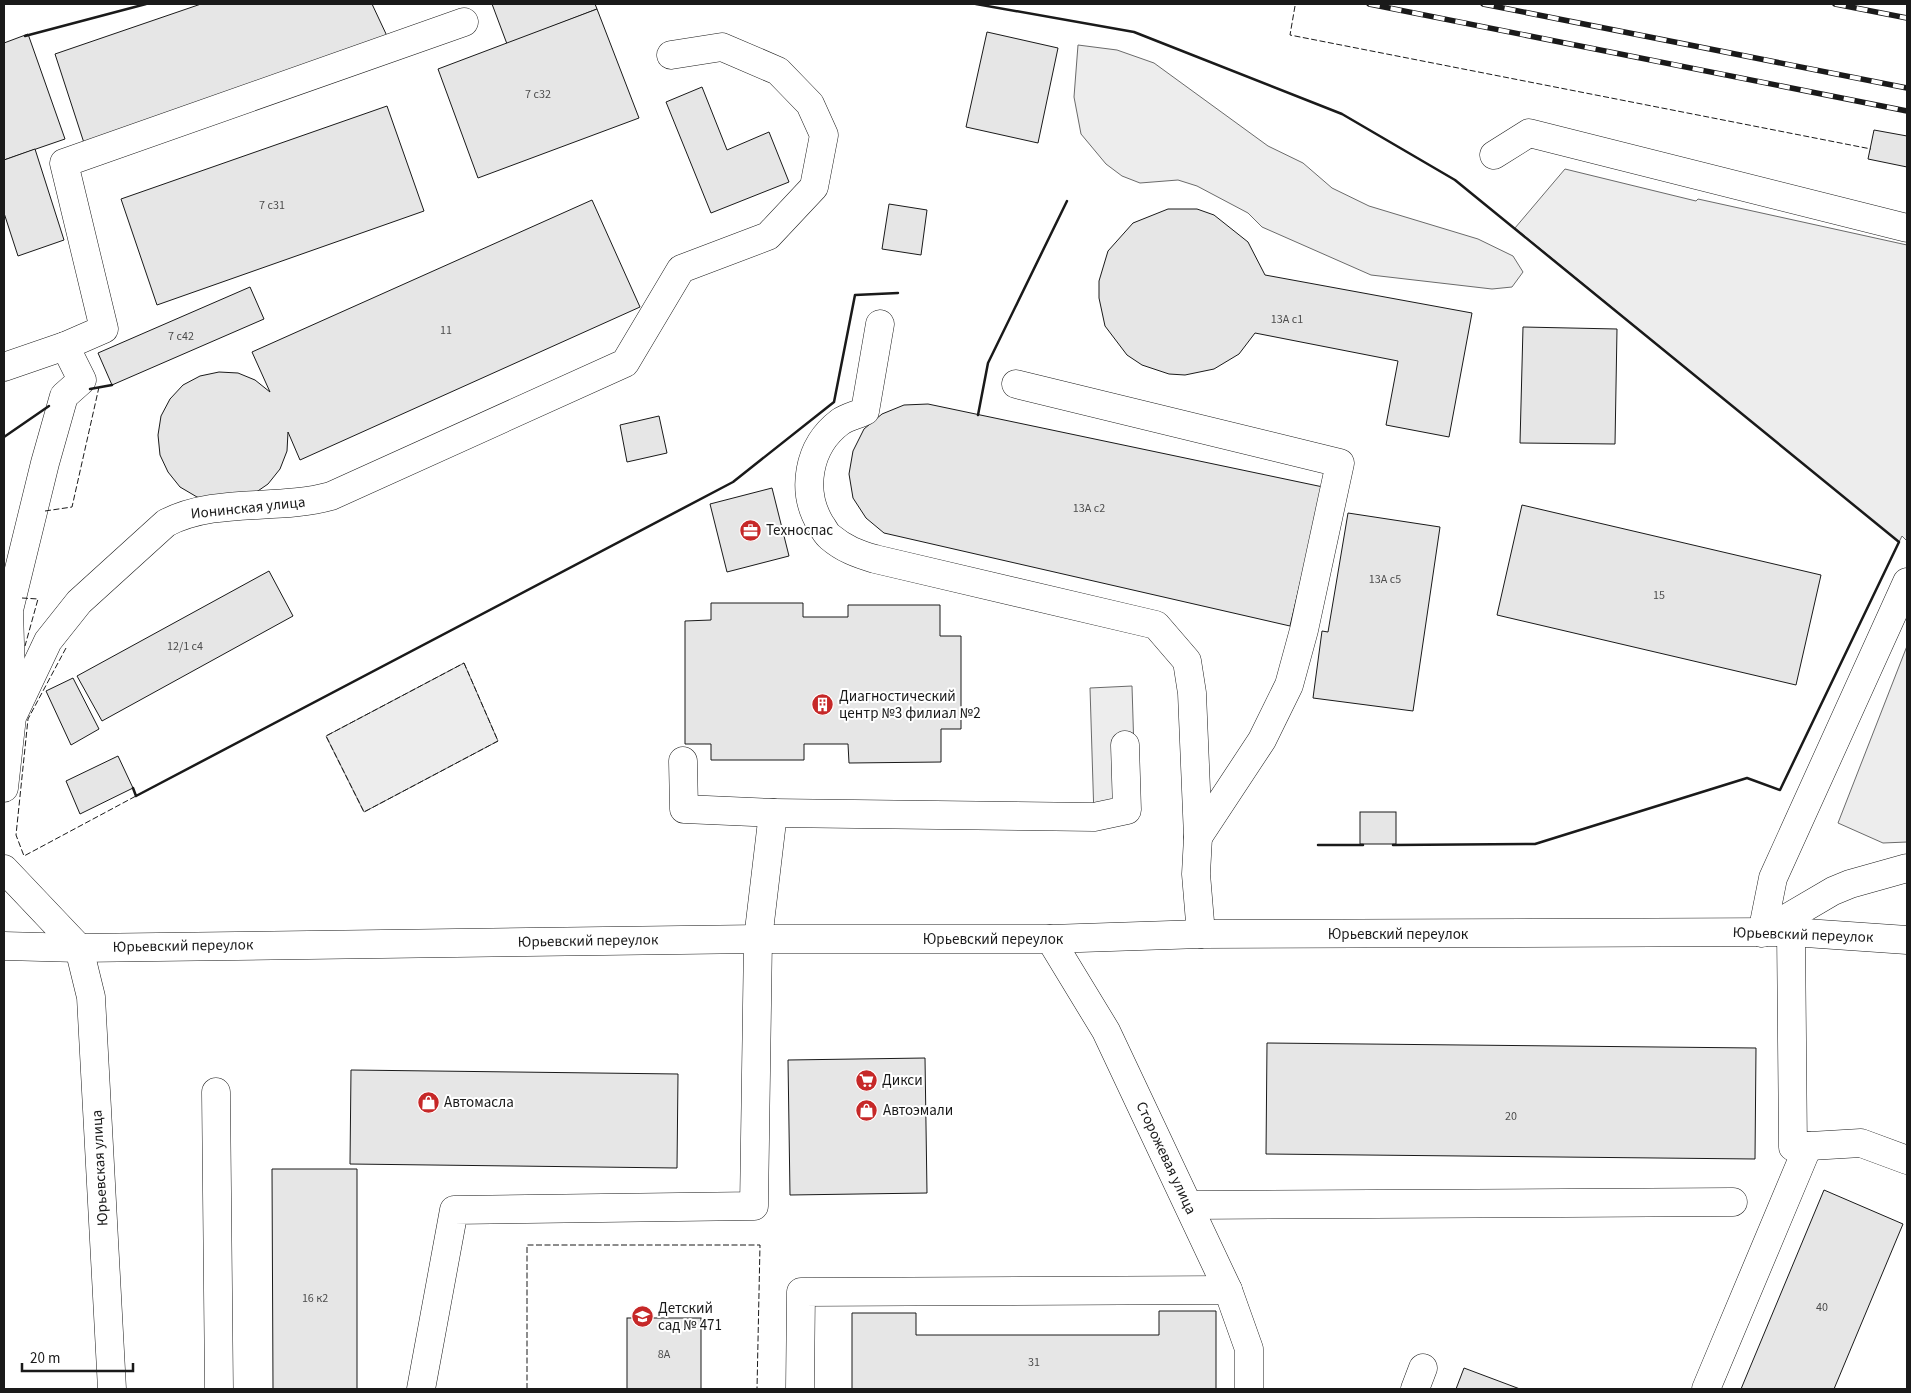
<svg xmlns="http://www.w3.org/2000/svg" width="1911" height="1393" font-family="'Source Sans 3',sans-serif">
<style>
.built{fill:#ededed;stroke:#6a6a6a}
.building{fill:#e6e6e6;stroke:#1a1a1a}
.lines{fill:none;stroke-linecap:round;stroke-linejoin:round}
.minor-casing{stroke:#1a1a1a;stroke-width:29}
.minor{stroke:#fff;stroke-width:28}
.rail-casing{stroke:#1a1a1a;stroke-width:5.5}
.rail{stroke:#fff;stroke-width:4;stroke-dasharray:11;stroke-linecap:butt}
.fence{stroke:#1a1a1a;stroke-width:1;stroke-dasharray:6 2.5;stroke-linecap:butt}
.wall{stroke:#1a1a1a;stroke-width:2.5}
.labels{text-anchor:middle;dominant-baseline:central;stroke-width:4;stroke-linejoin:round;paint-order:stroke}
.number-label{font-size:12px;fill:#4d4d4d}
.street-label{font-size:15px;fill:#1a1a1a;stroke:#fff}
.poi-label{font-size:15px;fill:#1a1a1a;stroke:#fff;text-anchor:start}
</style>
<rect width="100%" height="100%" fill="#fff"/>
<g class="built">
<polygon points="1078,45 1117,50 1154,63 1268,146 1303,163 1332,188 1369,206 1478,239 1513,256 1523,272 1512,287 1492,289 1371,275 1262,227 1248,213 1197,186 1178,180 1140,183 1122,176 1106,164 1081,134 1074,97"/>
<polygon points="1565,169 1696,201 1698,199 1907,245 1907,541 1902,536 1899,542 1515,228"/>
<polygon points="1907,646 1907,842 1883,843 1838,823"/>
<polygon points="464,663 498,741 364,812 326,736"/>
<polygon points="1132,686 1136,815 1094,817 1090,688"/>
</g>
<g class="building">
<polygon points="201,4 372,4 387,36 85,146 55,54"/>
<polygon points="492,4 595,4 597,9 507,44"/>
<polygon points="597,9 639,118 478,178 438,69"/>
<polygon points="987,32 1058,48 1038,143 966,127"/>
<polygon points="28,34 65,139 4,160 4,43"/>
<polygon points="702,87 727,150 769,132 789,182 711,213 666,102"/>
<polygon points="387,106 424,211 157,305 121,199"/>
<polygon points="1874,130 1907,136 1907,167 1868,159"/>
<polygon points="35,149 64,240 18,256 4,213 4,160"/>
<polygon points="592,200 640,307 300,460 288,432 287,451 280,469 268,484 252,495 215,502 197,497 180,487 168,472 160,455 158,435 161,416 170,399 183,385 200,376 219,372 238,373 255,380 270,392 252,352"/>
<polygon points="889,204 927,210 921,255 882,249"/>
<polygon points="1168,209 1197,209 1214,215 1248,242 1265,275 1472,313 1449,437 1386,425 1398,361 1255,333 1239,354 1214,369 1185,375 1169,374 1142,365 1127,355 1105,326 1099,298 1099,281 1108,251 1133,223"/>
<polygon points="250,287 264,319 112,385 98,353"/>
<polygon points="1523,327 1617,329 1615,444 1520,443"/>
<polygon points="928,404 1323,487 1290,626 884,533 866,518 853,498 849,474 853,451 864,429 882,414 904,405"/>
<polygon points="659,416 667,453 627,462 620,425"/>
<polygon points="772,488 789,556 727,572 710,504"/>
<polygon points="1522,505 1821,575 1796,685 1497,615"/>
<polygon points="1348,513 1440,527 1413,711 1313,698 1322,631 1328,632"/>
<polygon points="269,571 293,616 102,721 77,676"/>
<polygon points="711,603 803,603 803,617 848,617 848,605 940,605 940,636 961,636 961,729 941,729 941,762 849,763 848,744 804,744 804,760 711,760 711,744 685,744 685,621 711,620"/>
<polygon points="73,678 99,729 71,745 46,691"/>
<polygon points="118,756 133,788 80,814 66,781"/>
<rect x="1360" y="812" width="36" height="32"/>
<polygon points="1267,1043 1756,1048 1755,1159 1266,1154"/>
<polygon points="925,1058 927,1193 790,1195 788,1060"/>
<polygon points="351,1070 678,1074 677,1168 350,1164"/>
<polygon points="272,1169 357,1169 357,1389 273,1389"/>
<polygon points="1824,1190 1903,1224 1834,1389 1741,1389"/>
<polygon points="1159,1311 1216,1311 1216,1389 852,1389 852,1313 916,1313 916,1335 1159,1335"/>
<rect x="627" y="1318" width="74" height="71"/>
<polygon points="1464,1368 1520,1389 1456,1389"/>
</g>
<g class="lines">
<defs>
<g id="minor">
<polyline points="1494,155 1529,133 1907,228"/>
<path d="M880 324 865 411C857 415 847 417 840 422 808 446 800 491 821 525 824 529 826 534 830 537 844 549 858 554 875 559L1156 625 1187 661 1192 693 1198 837 1196 874 1201 934"/>
<polyline points="65,346 104,329 64,163 464,22"/>
<polyline points="4,367 65,346 82,380 64,396 45,463 9,610 12,711"/>
<polyline points="1016,384 1340,463 1304,630 1289,685 1262,740 1198,837"/>
<path d="M4 788 12 717 48 641 79 602 166 523C216 497 277 511 331 496L625 363 681 269 768 236 814 187 824 135 810 104 778 71 722 47 671 55"/>
<polyline points="773,813 1094,817 1127,810 1125,745"/>
<polyline points="4,869 79,948"/>
<polyline points="1763,932 1833,891 1850,884 1907,868"/>
<polyline points="1791,932 1793,1147 1861,1143 1907,1160"/>
<polyline points="1762,933 1773,878 1907,582"/>
<polyline points="1050,939 1106,1031 1228,1290 1249,1349 1249,1389"/>
<polyline points="4,946 79,948 758,939 1050,939 1201,934 1791,932 1907,940"/>
<polyline points="79,948 91,997 112,1389"/>
<polyline points="216,1092 219,1389"/>
<polyline points="1189,1205 1733,1202"/>
<polyline points="421,1389 454,1210 754,1206 758,939 773,813 684,809 683,761"/>
<polyline points="800,1389 801,1292 1228,1290"/>
<polyline points="1415,1389 1423,1368"/>
<polyline points="1706,1389 1808,1146"/>
</g>
</defs>
<use href="#minor" class="minor-casing"/>
<use href="#minor" class="minor"/>
<defs>
<g id="rail">
<polyline points="1369,4 1907,111"/>
<polyline points="1483,4 1907,88"/>
<polyline points="1835,4 1907,18"/>
</g>
</defs>
<use href="#rail" class="rail-casing"/>
<use href="#rail" class="rail"/>
<g class="fence">
<polyline points="1295,6 1290,35 1871,149"/>
<polyline points="45,511 72,507 99,387"/>
<polyline points="22,598 38,599 25,646"/>
<polyline points="66,648 28,719 16,835 24,856 136,796"/>
<polygon points="464,663 498,741 364,812 326,736"/>
<polyline points="527,1389 527,1245 760,1245 757,1389"/>
</g>
<g class="wall">
<polyline points="976,4 1134,32 1342,114 1455,180 1899,542 1780,790 1747,778 1535,844 1393,845"/>
<polyline points="25,36 146,4"/>
<polyline points="90,389 112,385"/>
<polyline points="978,415 988,363 1067,201"/>
<polyline points="4,437 49,406"/>
<polyline points="133,788 136,796 733,482 834,402 855,295 898,293"/>
<polyline points="1318,845 1363,845"/>
</g>
</g>
<defs>
<symbol id="office-disc" viewBox="-11 -11 22 22"><circle r="9.5" fill="#c62828" stroke="#fff"/><path d="M-6-3h4V-5.5h4V-3h4V5H-6ZM-1-4.5V-3h2v-1.5ZM-6 0V1H6V0Z" fill="#fff"/></symbol>
<symbol id="building-disc" viewBox="-11 -11 22 22"><circle r="9.5" fill="#c62828" stroke="#fff"/><path d="M-4-6H4V6H1V3H-1V6H-4ZM-2.5-4.3h1.7v1.8h-1.7ZM.8-4.3h1.7v1.8H.8ZM-2.5-1h1.7V.8h-1.7ZM.8-1h1.7V.8H.8Z" fill="#fff"/></symbol>
<symbol id="supermarket-disc" viewBox="-11 -11 22 22"><circle r="9.5" fill="#c62828" stroke="#fff"/><path d="M-6-5.5h2.5l.6 2H6L4.5 2H-2.5L-4.4-4H-6ZM-1.5 3.2a1.3 1.3 0 1 0 .1 0ZM3 3.2a1.3 1.3 0 1 0 .1 0Z" fill="#fff"/></symbol>
<symbol id="shop-disc" viewBox="-11 -11 22 22"><circle r="9.5" fill="#c62828" stroke="#fff"/><path d="M-5-2.5h2.3a2.7 3.5 0 0 1 5.4 0H5L5.5 6h-11ZM-1.5-2.5h3a1.5 2.3 0 0 0-3 0Z" fill="#fff"/></symbol>
<symbol id="school-disc" viewBox="-11 -11 22 22"><circle r="9.5" fill="#c62828" stroke="#fff"/><path d="M0-5L7-2L0 1L-7-2ZM-4 1L0 2.5L4 1V4Q0 6-4 4Z" fill="#fff"/></symbol>
</defs>
<g fill-rule="evenodd">
<use href="#office-disc" x="738" y="518" width="25" height="25"/>
<use href="#building-disc" x="810" y="692" width="25" height="25"/>
<use href="#supermarket-disc" x="854" y="1068" width="25" height="25"/>
<use href="#shop-disc" x="416" y="1090" width="25" height="25"/>
<use href="#shop-disc" x="854" y="1098" width="25" height="25"/>
<use href="#school-disc" x="630" y="1304" width="25" height="25"/>
</g>
<g class="labels">
<g class="number-label">
<text x="538" y="94">7 с32</text>
<text x="272" y="205">7 с31</text>
<text x="1287" y="319">13А с1</text>
<text x="446" y="330">11</text>
<text x="181" y="336">7 с42</text>
<text x="1089" y="508">13А с2</text>
<text x="1385" y="579">13А с5</text>
<text x="1659" y="595">15</text>
<text x="185" y="646">12/1 с4</text>
<text x="1511" y="1116">20</text>
<text x="315" y="1298">16 к2</text>
<text x="1822" y="1307">40</text>
<text x="664" y="1354">8А</text>
<text x="1034" y="1362">31</text>
</g>
<g class="street-label">
<text transform="translate(248 508) rotate(-6)">Ионинская улица</text>
<text x="1398" y="934">Юрьевский переулок</text>
<text transform="translate(1803 935) rotate(2)">Юрьевский переулок</text>
<text x="993" y="939">Юрьевский переулок</text>
<text transform="translate(588 941) rotate(-1)">Юрьевский переулок</text>
<text transform="translate(183 946) rotate(-1)">Юрьевский переулок</text>
<text transform="translate(1166 1158) rotate(65)">Сторожевая улица</text>
<text transform="translate(100 1168) rotate(-93)">Юрьевская улица</text>
</g>
<g class="poi-label">
<text x="766" y="530">Техноспас</text>
<text x="839" y="696">Диагностический<tspan x="839" dy="17">центр №3 филиал №2</tspan></text>
<text x="882" y="1080">Дикси</text>
<text x="444" y="1102">Автомасла</text>
<text x="883" y="1110">Автоэмали</text>
<text x="658" y="1308">Детский<tspan x="658" dy="17">сад № 471</tspan></text>
</g>
</g>
<rect width="1911" height="1393" fill="none" stroke="#1a1a1a" stroke-width="10"/>
<path d="M22 1363v8h111v-8" fill="none" stroke="#1a1a1a" stroke-width="2.5"/>
<text x="30" y="1363" font-size="15" fill="#1a1a1a" stroke="#ffffff" stroke-width="4" paint-order="stroke">20 m</text>
</svg>
